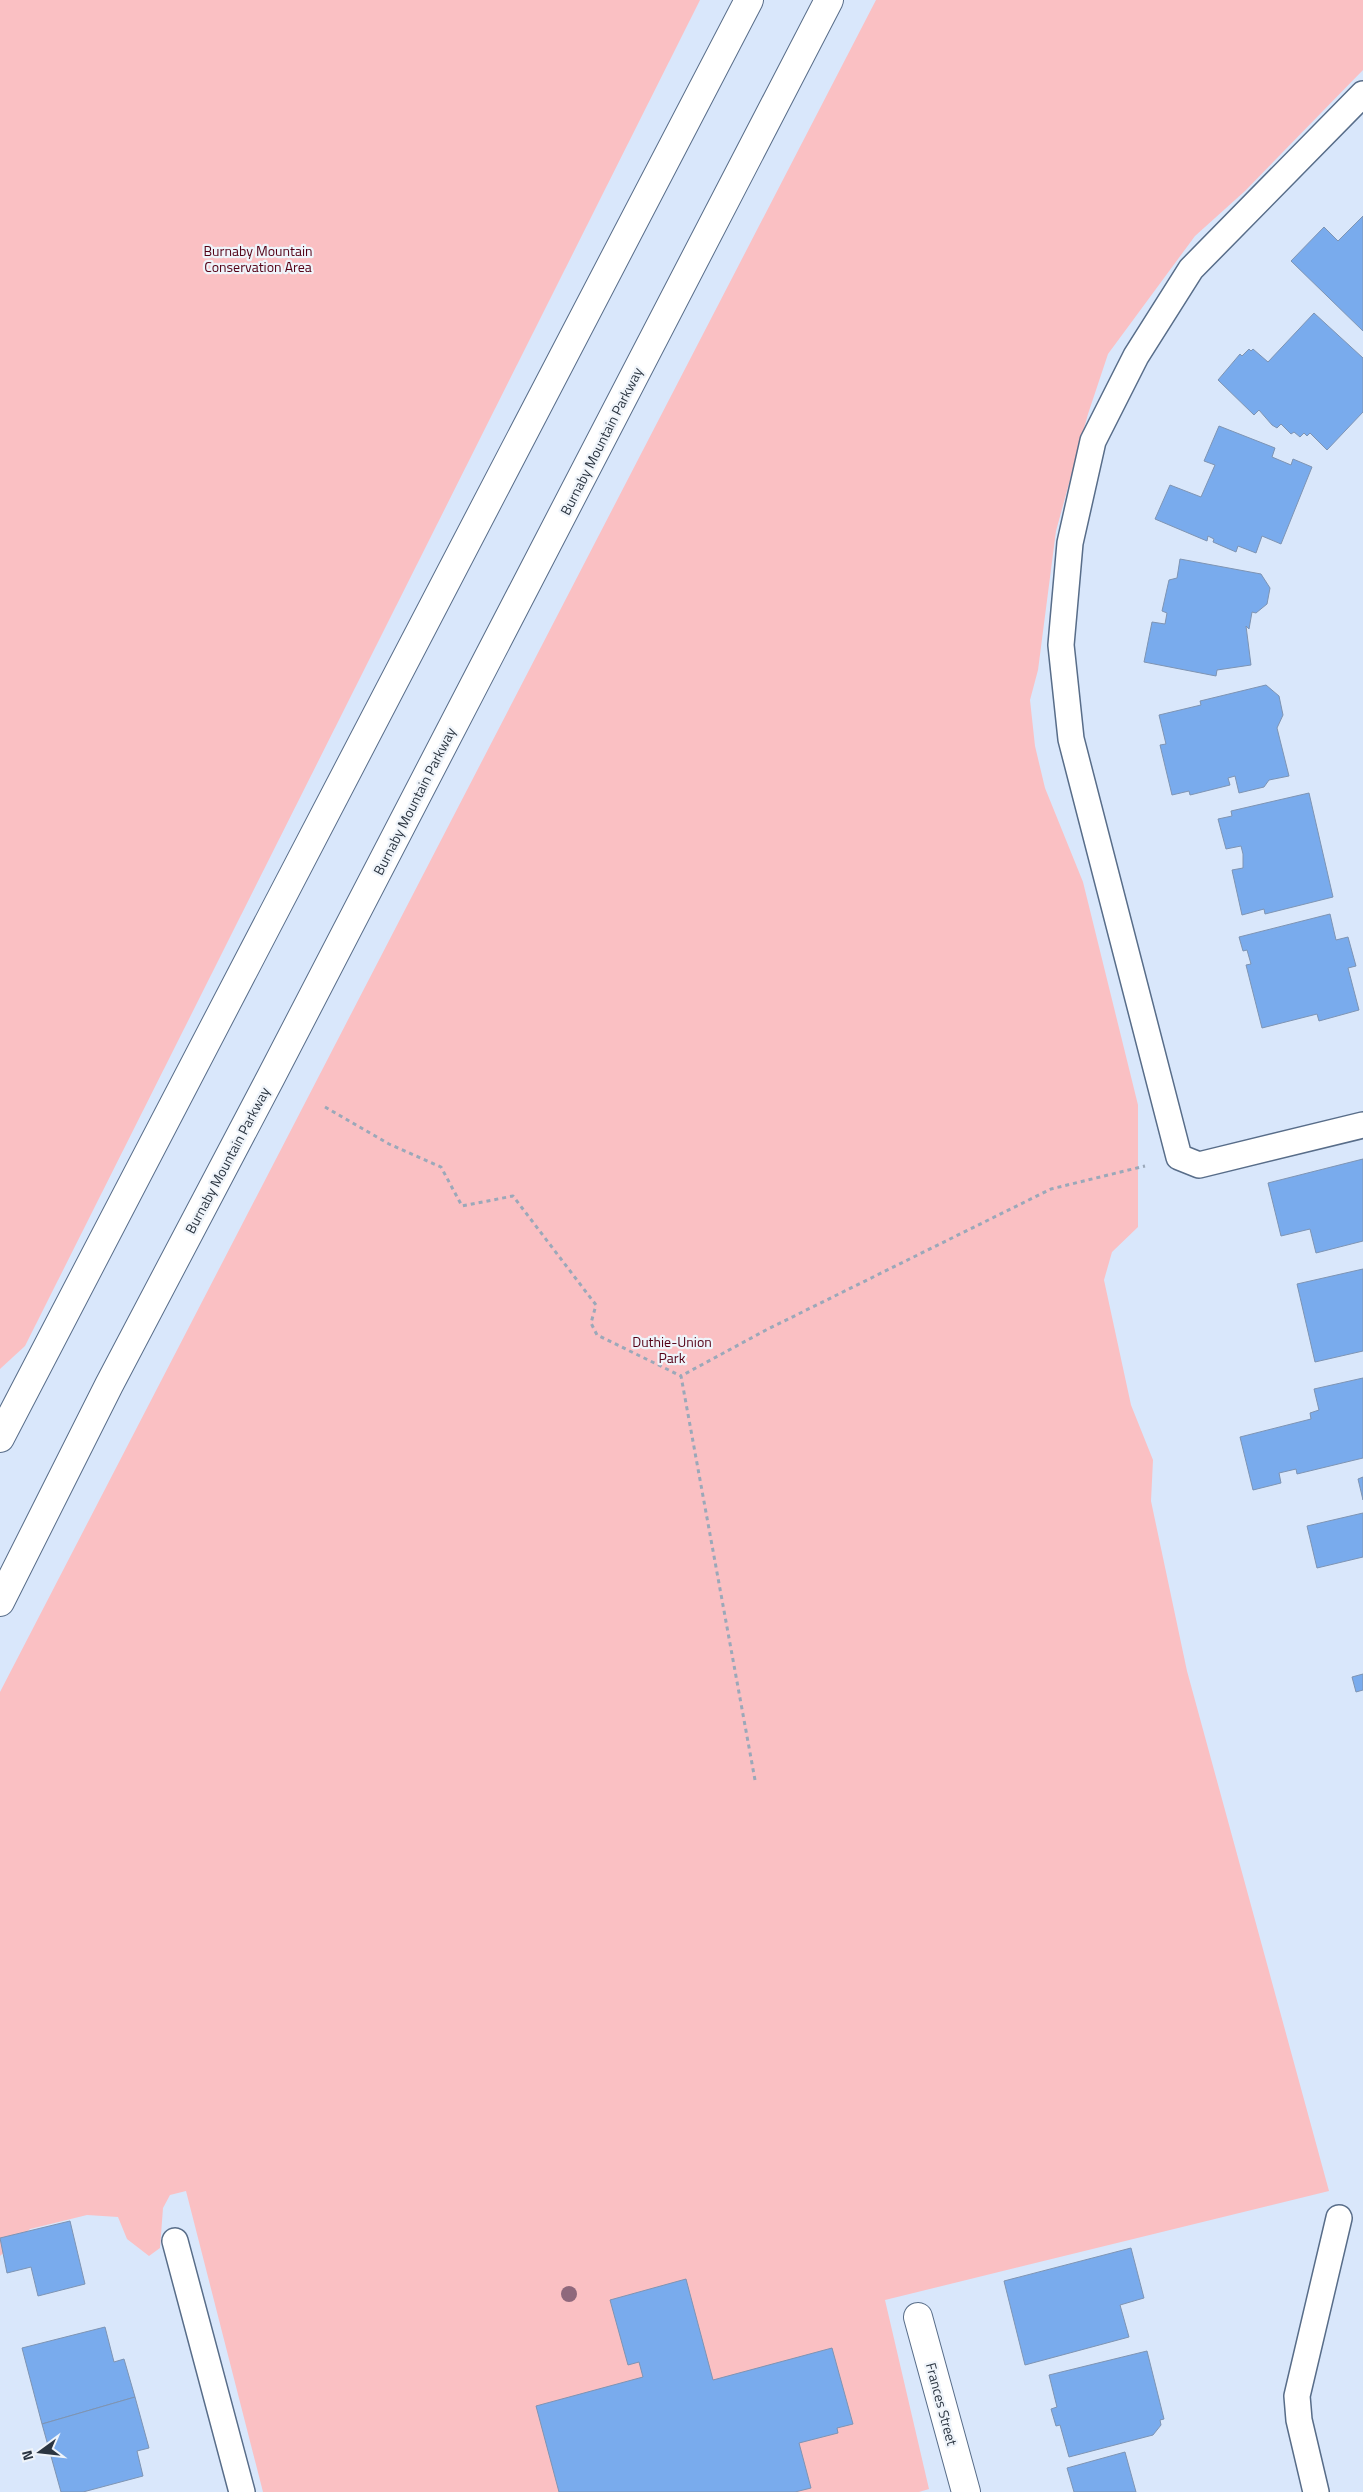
<svg xmlns="http://www.w3.org/2000/svg" width="1363" height="2492" font-family="'Titillium Web',sans-serif">
<style>
.green{fill:#fac0c3}
.building{fill:#79abed;stroke:#7e94b3}
.lines{fill:none;stroke-linecap:round;stroke-linejoin:round}
.service-casing{stroke:#586d89;stroke-width:28}
.minor-casing{stroke:#586d89;stroke-width:30}
.secondary-casing{stroke:#586d89;stroke-width:30}
.path{stroke:#9ba8b9;stroke-width:3;stroke-dasharray:4 4;stroke-linecap:butt}
.service{stroke:#fff;stroke-width:25}
.minor{stroke:#fff;stroke-width:28}
.secondary{stroke:#fff;stroke-width:28}
.tree{fill:#8f687c}
.labels{text-anchor:middle;dominant-baseline:central;stroke-width:4.5;stroke-linejoin:round;paint-order:stroke}
.park-label{font-size:14px;fill:#530015;stroke:#eff4fa}
.street-label{font-size:14px;fill:#2b3541;stroke:#eff4fa}
</style>
<rect width="100%" height="100%" fill="#d9e7fb"/>
<g class="green">
<polygon points="0,0 700,0 25,1346 0,1369"/>
<polygon points="876,0 1363,0 1363,70 1245,191 1195,236 1108,354 1088,414 1056,531 1038,670 1030,700 1035,746 1045,788 1083,882 1138,1105 1138,1227 1112,1252 1104,1280 1131,1405 1153,1460 1151,1501 1187,1671 1329,2191 885,2300 929,2489 919,2492 263,2492 186,2191 170,2195 163,2208 160,2248 149,2256 127,2239 118,2217 87,2215 30,2229 0,2256 0,1692"/>
</g>
<g class="building">
<polygon points="1363,216 1363,331 1291,261 1324,227 1338,241"/>
<polygon points="1314,313 1363,358 1363,412 1327,450 1310,433 1307,436 1304,433 1300,437 1294,432 1291,434 1281,424 1277,428 1272,425 1259,410 1254,415 1218,380 1240,354 1242,356 1249,349 1251,351 1253,349 1268,362"/>
<polygon points="1219,426 1275,448 1272,457 1291,465 1293,459 1312,467 1281,544 1262,536 1256,553 1238,546 1236,552 1213,542 1214,539 1208,536 1207,541 1155,519 1170,485 1201,497 1215,465 1204,461"/>
<polygon points="1180,559 1261,574 1270,588 1267,604 1256,613 1252,612 1249,629 1246,626 1251,665 1217,670 1216,676 1144,662 1152,622 1165,624 1167,613 1162,611 1169,580 1177,578"/>
<polygon points="1266,685 1279,696 1283,715 1277,728 1289,776 1269,780 1264,787 1239,793 1235,776 1228,778 1230,785 1190,795 1189,791 1172,795 1160,745 1166,744 1159,715 1201,705 1200,701"/>
<polygon points="1309,793 1333,897 1265,914 1264,909 1242,915 1232,870 1243,868 1243,854 1241,846 1226,849 1218,819 1232,816 1231,811"/>
<polygon points="1330,914 1336,940 1348,937 1356,966 1348,968 1359,1010 1319,1021 1317,1014 1262,1028 1246,965 1251,964 1247,950 1243,951 1239,937"/>
<polygon points="1363,1159 1363,1241 1316,1253 1310,1229 1281,1236 1268,1183"/>
<polygon points="1363,1269 1363,1351 1315,1362 1297,1284"/>
<polygon points="1363,1378 1363,1458 1297,1474 1296,1469 1279,1473 1281,1483 1253,1490 1240,1437 1311,1419 1310,1413 1319,1410 1314,1389"/>
<polygon points="1363,1477 1363,1500 1358,1479"/>
<polygon points="1363,1513 1363,1557 1317,1568 1307,1526"/>
<polygon points="1363,1674 1363,1690 1356,1692 1352,1677"/>
<polygon points="70,2221 85,2284 38,2296 31,2267 7,2273 0,2238"/>
<polygon points="1131,2248 1144,2298 1120,2305 1129,2337 1025,2365 1004,2281"/>
<polygon points="686,2279 713,2380 832,2348 853,2424 837,2428 838,2433 799,2443 811,2488 795,2492 559,2492 536,2406 643,2377 639,2362 628,2365 610,2300"/>
<polygon points="105,2327 114,2362 124,2359 135,2397 42,2424 22,2348"/>
<polygon points="1147,2351 1164,2419 1160,2420 1161,2425 1153,2435 1069,2457 1060,2425 1056,2426 1051,2409 1057,2407 1049,2375"/>
<polygon points="135,2397 149,2448 137,2451 143,2476 83,2492 61,2492 42,2424"/>
<polygon points="1125,2452 1136,2492 1074,2492 1067,2468"/>
</g>
<g class="lines">
<defs>
<g id="service">
<polyline points="1363,94 1191,269 1136,356 1093,441 1070,543 1061,645 1071,739 1179,1157 1199,1165 1363,1125"/>
<polyline points="175,2241 242,2492"/>
<polyline points="1316,2492 1299,2420 1297,2396 1339,2218"/>
</g>
<polyline id="minor" points="918,2317 966,2492"/>
<g id="secondary">
<polyline points="0,1438 749,0"/>
<polyline points="0,1602 109,1385 271,1077 829,0"/>
</g>
</defs>
<use href="#service" class="service-casing"/>
<use href="#minor" class="minor-casing"/>
<use href="#secondary" class="secondary-casing"/>
<g class="path">
<polyline points="325,1107 389,1144 441,1167 462,1206 513,1196 596,1305 591,1323 597,1335 681,1376"/>
<polyline points="755,1780 681,1376 766,1330 1051,1189 1145,1166"/>
</g>
<use href="#service" class="service"/>
<use href="#minor" class="minor"/>
<use href="#secondary" class="secondary"/>
</g>
<circle class="tree" cx="569" cy="2294" r="8"/>
<g class="labels">
<g class="park-label">
<text x="258" y="250">Burnaby Mountain<tspan x="258" dy="16">Conservation Area</tspan></text>
<text x="672" y="1341">Duthie-Union<tspan x="672" dy="16">Park</tspan></text>
</g>
<g class="street-label">
<text transform="translate(601 441) rotate(-63)">Burnaby Mountain Parkway</text>
<text transform="translate(414 801) rotate(-63)">Burnaby Mountain Parkway</text>
<text transform="translate(227 1160) rotate(-62)">Burnaby Mountain Parkway</text>
<text transform="translate(942 2404) rotate(75)">Frances Street</text>
</g>
</g>
<g transform="translate(40 2452) rotate(255)" stroke="#eff4fa" stroke-width="4" paint-order="stroke">
<path d="M0-4L9 19L0 12L-9 19Z" fill="#2b3541"/>
<text y="-8" font-size="14" font-weight="bold" text-anchor="middle" fill="#2b3541">N</text>
</g>
</svg>
